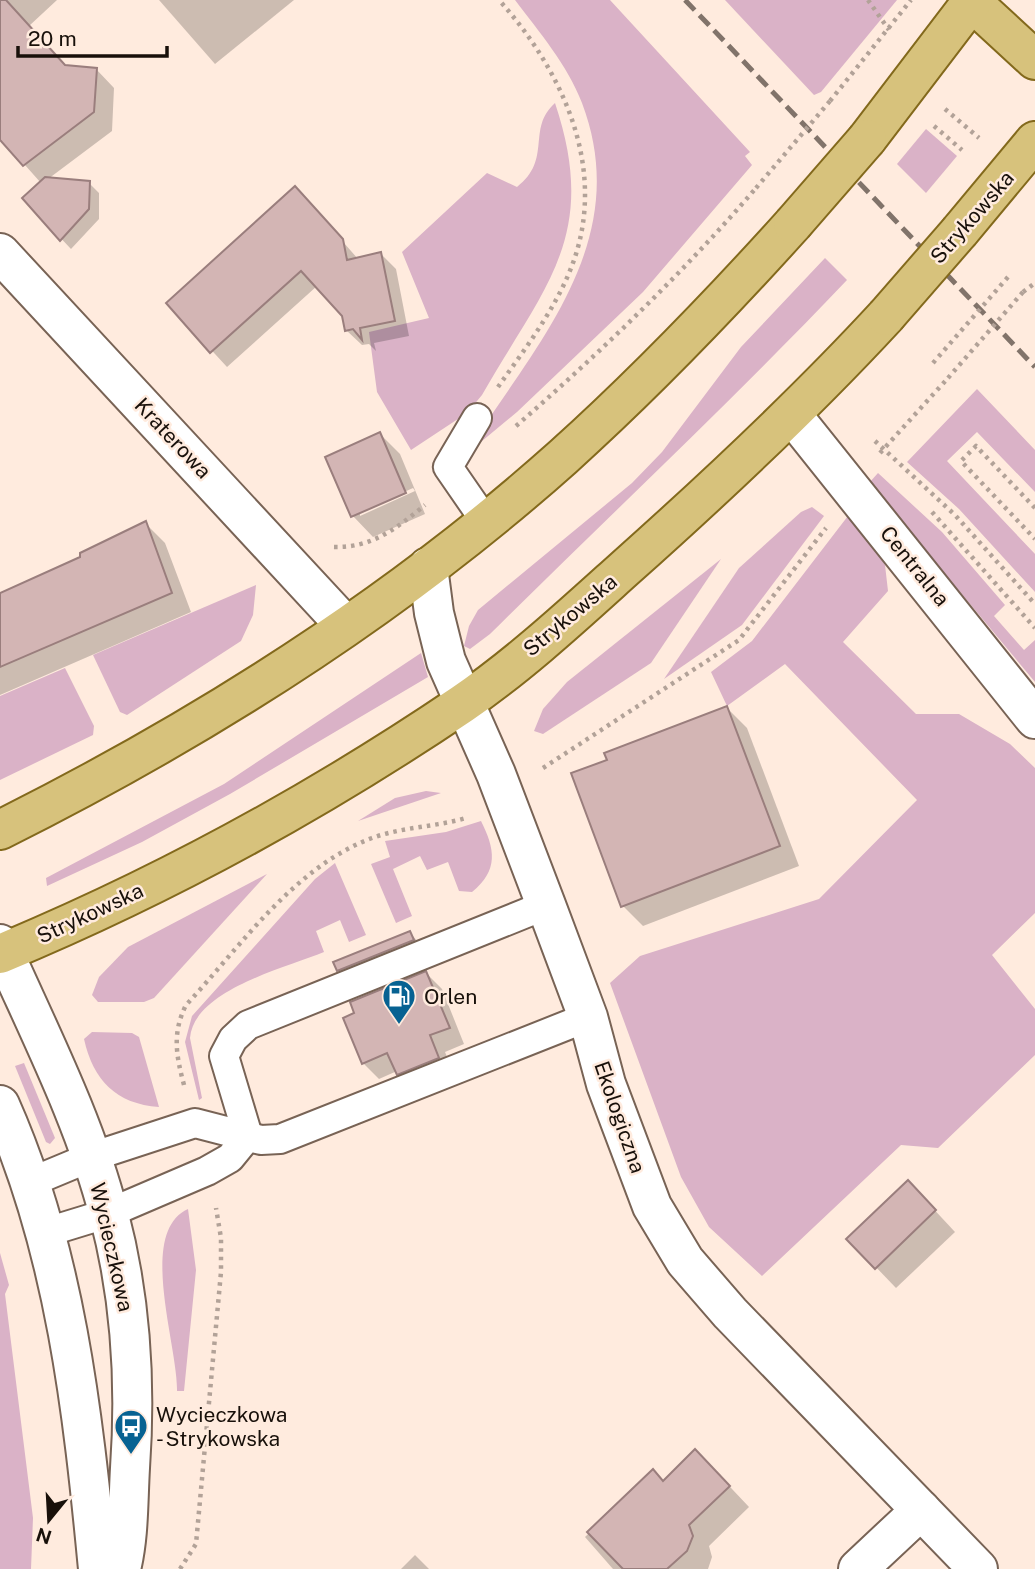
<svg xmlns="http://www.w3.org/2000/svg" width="1035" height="1569" font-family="'Public Sans',sans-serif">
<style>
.green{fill:#dab2c7}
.shadow{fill:#0003;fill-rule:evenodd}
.building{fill:#d3b5b4;stroke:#9a7e7d;stroke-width:2}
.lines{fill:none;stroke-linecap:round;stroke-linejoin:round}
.service-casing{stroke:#786355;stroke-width:32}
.minor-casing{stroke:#786355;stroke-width:42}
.tertiary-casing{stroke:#786355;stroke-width:42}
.primary-casing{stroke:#83691c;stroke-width:42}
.path{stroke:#b2a298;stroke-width:4.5;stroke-dasharray:3.5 5;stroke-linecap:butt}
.service{stroke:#fff;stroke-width:28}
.minor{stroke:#fff;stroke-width:38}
.tertiary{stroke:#fff;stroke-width:38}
.primary{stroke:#d7c27c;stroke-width:38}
.rail{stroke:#81736a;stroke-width:5;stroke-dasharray:14 7;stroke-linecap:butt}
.primary-bridge-casing{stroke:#83691c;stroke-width:42;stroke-linecap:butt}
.path-bridge{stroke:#b2a298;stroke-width:4.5;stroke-dasharray:3.5 5;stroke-linecap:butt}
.primary-bridge{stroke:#d7c27c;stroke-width:38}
.labels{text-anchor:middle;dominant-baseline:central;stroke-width:5;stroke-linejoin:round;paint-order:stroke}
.street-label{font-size:21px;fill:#18100a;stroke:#ffebde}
.poi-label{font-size:21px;fill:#18100a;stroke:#ffebde;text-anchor:start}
</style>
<rect width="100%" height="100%" fill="#ffebde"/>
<g class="green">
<path d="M515 0H610L750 152 745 156 752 165 643 292 517 412 464 456C534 346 635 243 582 103 567 64 539 32 515 0Z"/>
<polygon points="725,0 897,0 821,92 814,95"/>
<path d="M555 103C600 237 544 286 482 395L467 413 411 450 377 392 369 332 429 318 402 252 487 173 517 187C553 159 526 129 555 103Z"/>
<polygon points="926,129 957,156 926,193 897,164"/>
<path d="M825 258 847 280C731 402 609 516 490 634L470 649 464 646 469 626 478 610 632 483 662 452 741 347Z"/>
<polygon points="977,389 1035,450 1035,492 977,432 947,461 1035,554 1035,592 959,509 907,462"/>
<polygon points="878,473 942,532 1005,605 994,616 1024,650 1035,640 1035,682 869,483"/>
<polygon points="812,507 824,516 742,625 664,679 739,568 801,512"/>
<polygon points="851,512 885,565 888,591 843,642 916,714 959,714 1010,744 1035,768 1035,913 992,955 1035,1009 1035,1055 938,1148 901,1145 762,1276 709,1227 681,1177 610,983 640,956 819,899 917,800 785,664 727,706 711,672 752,641"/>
<polygon points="721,559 651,663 543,734 534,731 543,709 567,682"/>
<polygon points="256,585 253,615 241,641 127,715 120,712 93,655"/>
<polygon points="421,653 428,677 230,794 142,842 47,886 46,878 224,784"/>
<polygon points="65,668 94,726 93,735 0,780 0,696"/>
<polygon points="426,791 441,793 358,821 395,798"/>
<path d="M481 821C495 849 499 870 472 892L459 891 448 862 427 870 420 856 393 869 412 916 396 923 371 864 390 857 385 841 446 832Z"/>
<path d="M335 863 366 935 349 942 340 920 316 931 324 952C285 968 194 990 190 1038L202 1098 199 1100 185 1042 192 1016 315 879Z"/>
<polygon points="267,874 154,998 144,1002 98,1002 92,995 99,977 128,947"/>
<path d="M92 1032 132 1033 139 1037 159 1107C116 1104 93 1080 84 1039Z"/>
<polygon points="24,1063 55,1138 50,1144 46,1142 15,1066"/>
<path d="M188 1209 196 1270 184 1391H177C178 1345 137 1232 188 1209Z"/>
<polygon points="0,1253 9,1285 5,1294 33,1518 31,1569 0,1569"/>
</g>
<g class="shadow">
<polygon points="0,0 57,0 29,26 66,67 96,69 114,88 112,131 48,179 89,183 99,193 99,219 71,249 24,199 41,183 0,137"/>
<polygon points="159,0 294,0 215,64"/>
<polygon points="310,204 358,259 380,253 396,269 409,336 374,343 376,351 369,344 362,345 346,330 343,316 317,286 227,367 168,303"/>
<path d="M380 434 400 454 425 514 373 537 353 516 327 457ZM413 488 415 491 360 516V512Z"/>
<polygon points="145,523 165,543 191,612 0,695 0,594 81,558"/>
<polygon points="727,708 747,728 799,866 643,926 623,906 610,761"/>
<polygon points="410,933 420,944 349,981 338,970"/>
<polygon points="426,973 442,989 464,1044 445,1052 454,1074 414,1090 397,1071 379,1079 363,1063"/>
<polygon points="928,1203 955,1232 896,1288 849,1239"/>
<polygon points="653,1472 664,1482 716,1472 749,1507 709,1546 712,1557 708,1569 613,1569 585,1537"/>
<polygon points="415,1555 429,1569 401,1569"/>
</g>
<g class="building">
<polygon points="0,0 6,0 65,65 97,68 94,112 23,166 0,140"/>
<polygon points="45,177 90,181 89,209 60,241 22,198"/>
<polygon points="295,186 343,239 347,260 381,252 395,321 360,328 362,340 353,329 345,331 342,316 301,271 210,353 166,303"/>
<polygon points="380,432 406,493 351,517 325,457"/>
<polygon points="146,521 172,593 0,667 0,593 80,557 80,553"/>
<polygon points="727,706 780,846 621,907 571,773 607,760 604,753"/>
<polygon points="410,931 414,940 337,971 333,962"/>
<polygon points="426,971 450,1028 430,1035 439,1058 397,1075 387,1053 362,1064 343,1018 354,1013 350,1002"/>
<polygon points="908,1180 936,1210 875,1269 846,1239"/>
<polygon points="695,1449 730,1486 689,1525 693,1536 687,1551 667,1569 623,1569 587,1532 653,1469 663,1481"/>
</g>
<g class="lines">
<defs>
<g id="service">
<polyline points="477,418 448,467 486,522"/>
<polyline points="248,1136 224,1056 233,1039 248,1025 546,905"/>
<polyline points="31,1182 91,1157 195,1123 261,1140 280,1139 588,1017"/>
<polyline points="47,1232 109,1213 207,1171 230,1158 248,1136"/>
</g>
<g id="minor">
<polyline points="0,253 345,625"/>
<polyline points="792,415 1035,719"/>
<polyline points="428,567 434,613 446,661 496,774 546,905 588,1017 606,1084 652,1206 685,1261 730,1313 978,1569"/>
<polyline points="858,1569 921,1510"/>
</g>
<g id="tertiary">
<path d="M0 944C39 1032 85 1121 109 1215 131 1298 136 1383 130 1468 128 1502 129 1537 121 1569"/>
<path d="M0 1105C65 1251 83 1411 98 1569"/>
</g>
<g id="primary">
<polyline points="972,2 1035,60"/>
<polyline points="867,139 973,0"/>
<polyline points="960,231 1035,141"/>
<path d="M0 830C200 730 395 607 563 457 644 384 720 305 793 224"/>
<path d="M0 954C161 887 317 802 462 704 519 665 572 616 623 570 714 489 803 406 886 316"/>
</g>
</defs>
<use href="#service" class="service-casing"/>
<use href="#minor" class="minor-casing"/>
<use href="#tertiary" class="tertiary-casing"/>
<use href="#primary" class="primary-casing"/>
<g class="path">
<polyline points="868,0 889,30"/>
<polyline points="830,101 911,0"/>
<polyline points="945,109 979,138"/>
<polyline points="934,126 962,150"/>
<polyline points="1023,292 1035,283"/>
<path d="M498 387C527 346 561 302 576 254 605 161 560 68 499 0"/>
<path d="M516 426C601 352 683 273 756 188"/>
<polyline points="875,441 955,515 1035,604"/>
<polyline points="880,453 948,378"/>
<polyline points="1035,508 976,446 961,461 1035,539"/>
<polyline points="932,512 1035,628"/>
<path d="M334 547C372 548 397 528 425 505"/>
<polyline points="543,768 739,640 826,528"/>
<path d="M184 1085C176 1055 172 1033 186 1005 241 946 294 867 372 838 402 827 435 827 466 818"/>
<polyline points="180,1569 196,1544 221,1272 221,1238 216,1208"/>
</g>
<use href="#service" class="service"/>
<use href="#minor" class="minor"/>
<use href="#tertiary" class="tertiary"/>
<use href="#primary" class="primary"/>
<polyline class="rail" points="685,0 1035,367"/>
<defs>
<g id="primary-bridge">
<polyline points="793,224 867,139"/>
<polyline points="886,316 960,231"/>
</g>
</defs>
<use href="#primary-bridge" class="primary-bridge-casing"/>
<g class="path-bridge">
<polyline points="756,188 830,101"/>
<polyline points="933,363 1008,277"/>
<polyline points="948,378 1023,292"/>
</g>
<use href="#primary-bridge" class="primary-bridge"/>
</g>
<defs>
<symbol id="fuel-pin" viewBox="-11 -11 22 30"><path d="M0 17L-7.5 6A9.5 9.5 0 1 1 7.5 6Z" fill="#076292" stroke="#ffebde"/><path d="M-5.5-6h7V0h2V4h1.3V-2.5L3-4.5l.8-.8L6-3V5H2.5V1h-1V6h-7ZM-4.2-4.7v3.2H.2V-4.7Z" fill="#fff"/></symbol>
<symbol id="bus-pin" viewBox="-11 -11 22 30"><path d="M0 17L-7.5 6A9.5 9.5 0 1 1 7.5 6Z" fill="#076292" stroke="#ffebde"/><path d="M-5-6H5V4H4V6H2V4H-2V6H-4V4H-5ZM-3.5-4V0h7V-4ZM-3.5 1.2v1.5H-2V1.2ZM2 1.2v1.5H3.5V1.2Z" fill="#fff"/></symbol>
</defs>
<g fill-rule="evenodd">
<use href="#fuel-pin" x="380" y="977" width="38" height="52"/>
<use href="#bus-pin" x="112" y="1407" width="38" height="52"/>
</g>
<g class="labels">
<g class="street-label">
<text transform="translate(972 217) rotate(-49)">Strykowska</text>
<text transform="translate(173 438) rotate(47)">Kraterowa</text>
<text transform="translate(915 566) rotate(51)">Centralna</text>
<text transform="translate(570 615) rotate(-40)">Strykowska</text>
<text transform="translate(90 913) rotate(-25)">Strykowska</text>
<text transform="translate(620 1117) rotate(71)">Ekologiczna</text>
<text transform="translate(112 1247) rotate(77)">Wycieczkowa</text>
</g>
<g class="poi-label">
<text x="424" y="996">Orlen</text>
<text x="156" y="1414">Wycieczkowa<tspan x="156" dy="24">- Strykowska</tspan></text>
</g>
</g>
<g transform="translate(49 1520) rotate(198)" stroke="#ffebde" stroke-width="5" paint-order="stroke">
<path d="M0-5L12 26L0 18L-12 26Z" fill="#18100a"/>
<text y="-10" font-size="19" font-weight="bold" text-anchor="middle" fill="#18100a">N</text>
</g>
<path d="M18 46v10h149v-10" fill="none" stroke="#18100a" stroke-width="3.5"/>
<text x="28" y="46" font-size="21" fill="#18100a" stroke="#ffebde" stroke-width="5" paint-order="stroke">20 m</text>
</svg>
